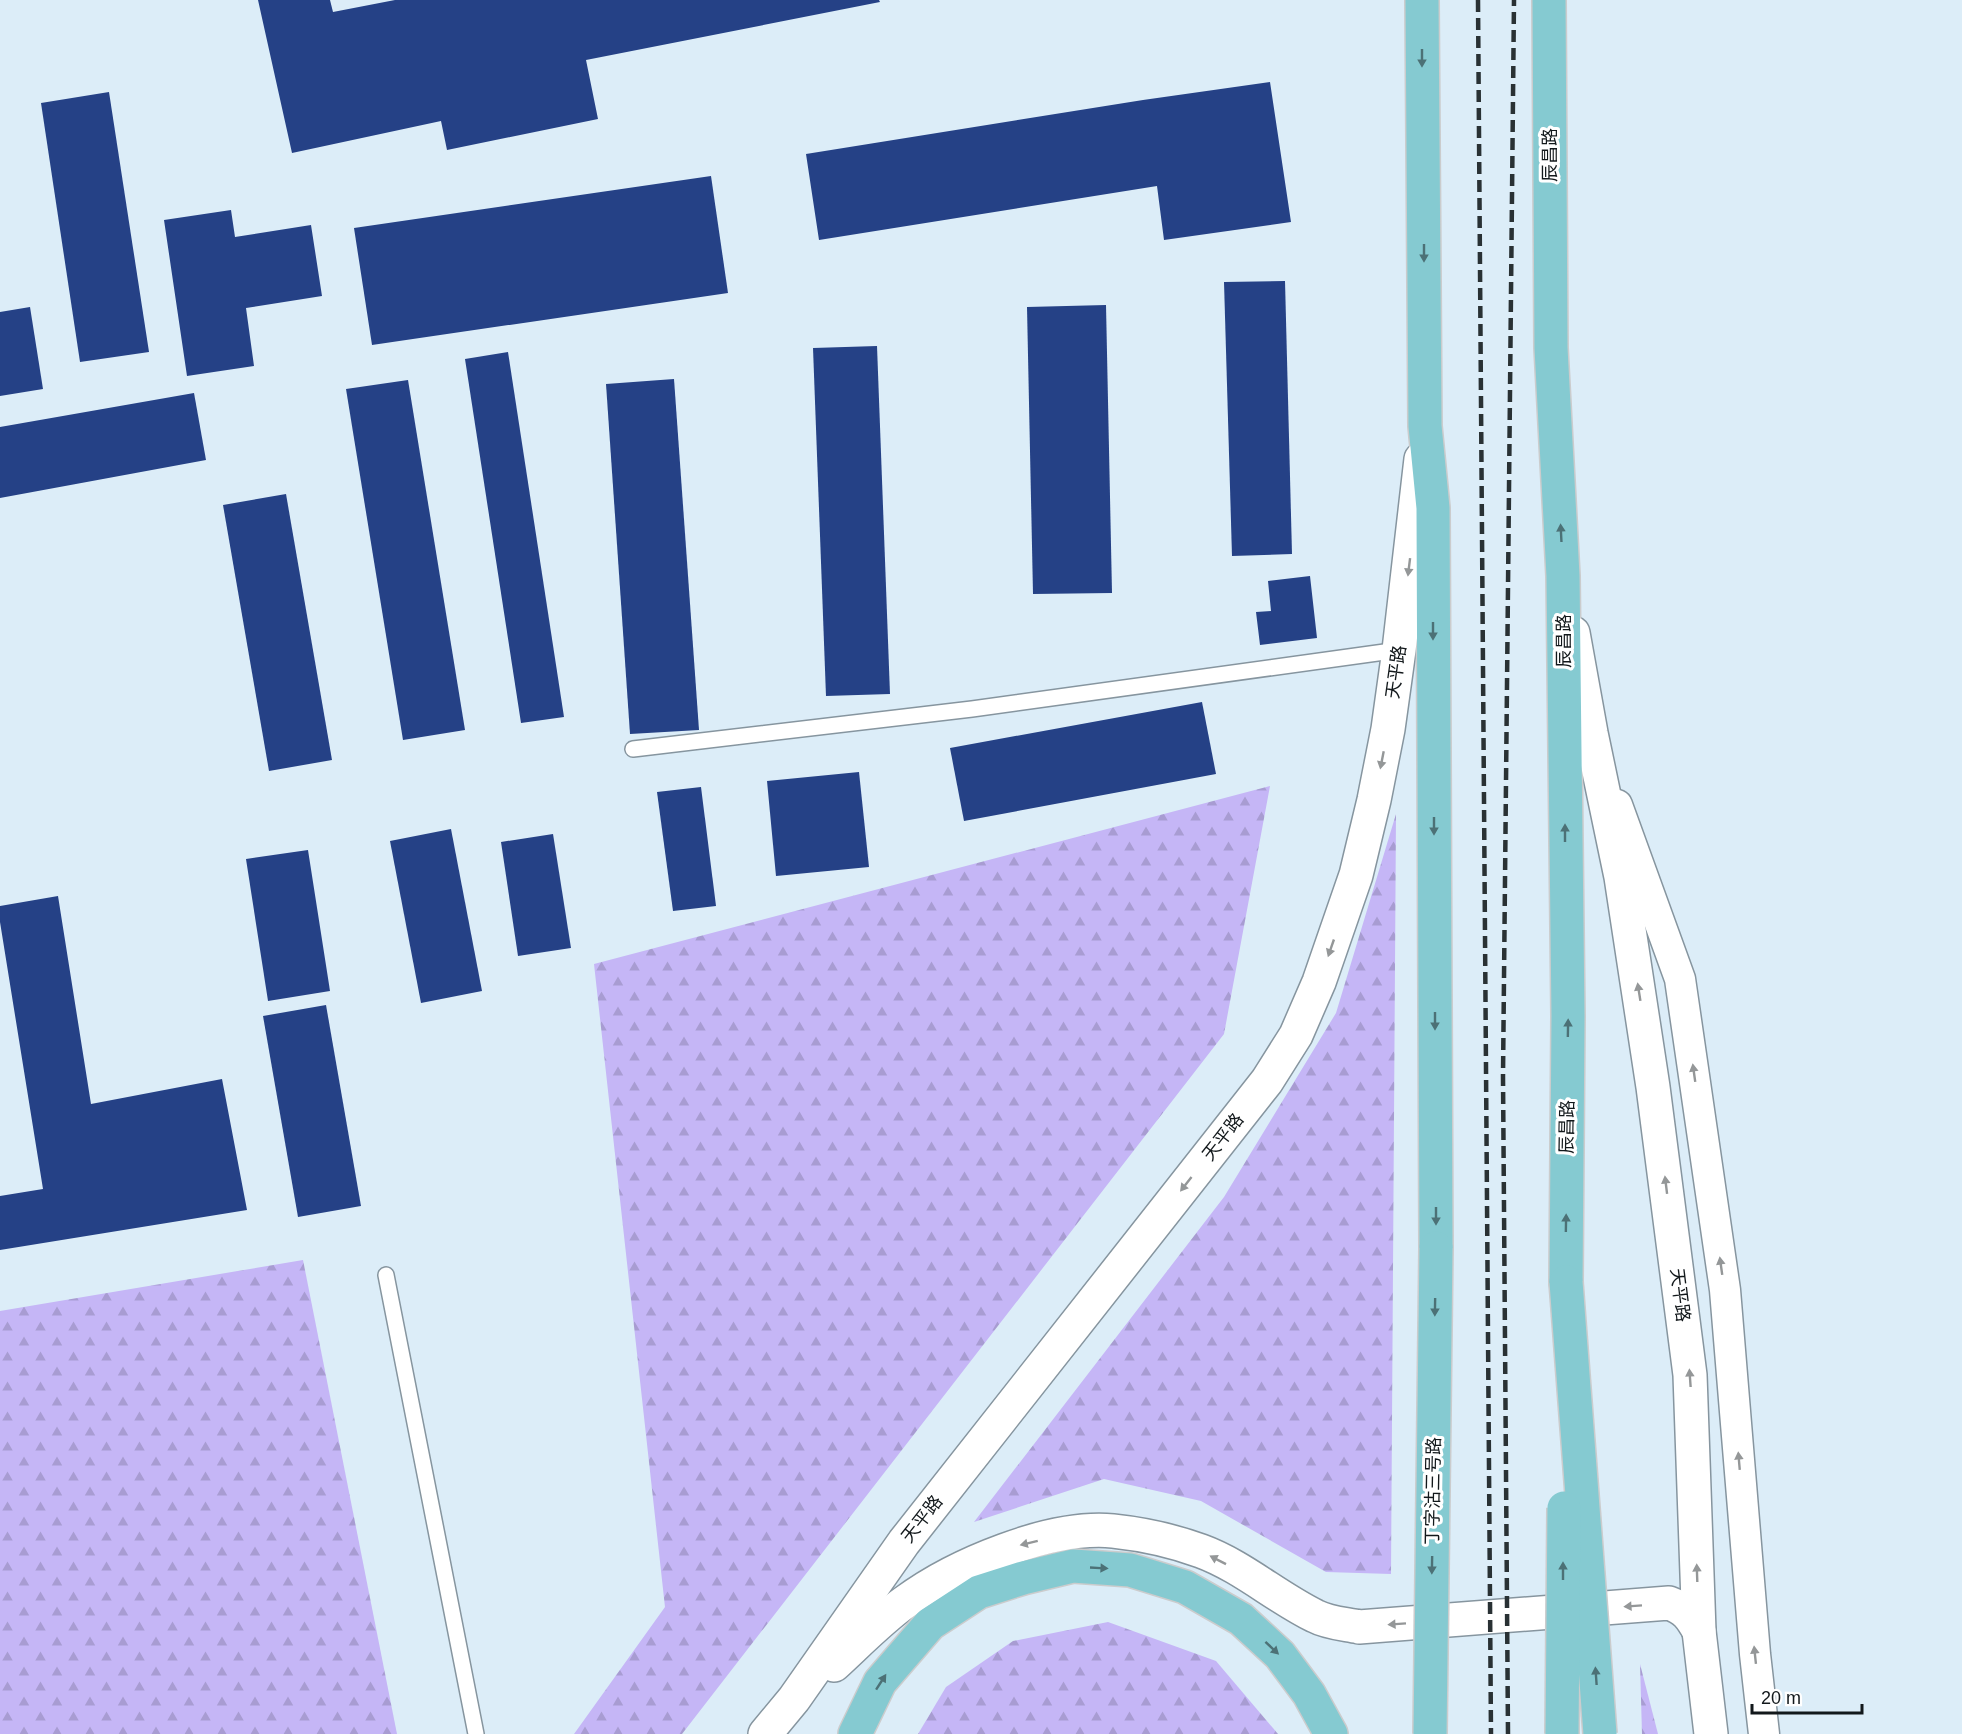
<svg xmlns="http://www.w3.org/2000/svg" width="1962" height="1734" font-family="Arial,'Noto Sans SC',sans-serif">
<style>
.forest{fill:url(#forest-firs)}
.building{fill:#254186}
.lines{fill:none;stroke-linecap:round;stroke-linejoin:round}
.service-casing{stroke:#86959f;stroke-width:18}
.minor-casing{stroke:#86959f;stroke-width:33}
.tertiary-casing{stroke:#86959f;stroke-width:36}
.primary-casing{stroke:#cbcccd;stroke-width:36}
.service{stroke:#fff;stroke-width:15}
.minor{stroke:#fff;stroke-width:30}
.tertiary{stroke:#fff;stroke-width:33}
.primary{stroke:#85cad1;stroke-width:33}
.rail{stroke:#293134;stroke-width:4.5;stroke-dasharray:12 6;stroke-linecap:butt}
.primary-bridge-casing{stroke:#cbcccd;stroke-width:36;stroke-linecap:butt}
.primary-bridge{stroke:#85cad1;stroke-width:33}
.oneway{fill:#4c7176}
.oneway2{fill:#949798}
.labels{text-anchor:middle;dominant-baseline:central;stroke-width:6;stroke-linejoin:round;paint-order:stroke}
.street-label{font-size:18px;fill:#12181b;stroke:#fff}
</style>
<defs>
<pattern id="forest-firs" width="22" height="20" patternUnits="userSpaceOnUse" patternTransform="scale(1.5)"><rect width="22" height="20" fill="#c5b6f6"/><path d="M5 1l3.5 6h-7zM16 11l3.5 6h-7z" fill="#a89cd2"/></pattern>
</defs>
<rect width="100%" height="100%" fill="#dcedf8"/>
<g class="forest">
<polygon points="1270,786 1224,1034 682,1734 574,1734 665,1607 594,964"/>
<polygon points="1396,814 1391,1574 1326,1572 1201,1501 1104,1479 974,1522 1224,1197 1336,1013"/>
<polygon points="303,1260 397,1734 0,1734 0,1311"/>
<polygon points="1108,1622 1216,1661 1278,1734 918,1734 946,1687 1013,1641"/>
<polygon points="1640,1664 1658,1734 1642,1734"/>
</g>
<g class="building">
<polygon points="258,0 330,0 333,12 395,0 879,0 880,2 586,60 598,119 447,150 441,121 292,153"/>
<polygon points="1270,82 1291,222 1164,240 1157,186 819,240 806,154 1143,100"/>
<polygon points="109,92 149,352 80,362 41,103"/>
<polygon points="711,176 728,293 372,345 354,228"/>
<polygon points="231,210 235,237 311,225 322,296 246,308 254,366 187,376 164,220"/>
<polygon points="1285,281 1292,554 1232,556 1224,282"/>
<polygon points="1106,305 1112,593 1033,594 1027,307"/>
<polygon points="30,307 43,389 0,396 0,312"/>
<polygon points="877,346 890,694 826,696 813,348"/>
<polygon points="508,352 564,717 521,723 465,359"/>
<polygon points="674,379 699,730 630,734 606,384"/>
<polygon points="408,380 465,730 403,740 346,389"/>
<polygon points="194,393 206,460 0,498 0,427"/>
<polygon points="286,494 332,760 269,771 223,505"/>
<polygon points="1310,576 1317,638 1260,645 1256,612 1271,611 1268,581"/>
<polygon points="1202,702 1216,774 964,821 950,748"/>
<polygon points="859,772 869,867 776,876 767,781"/>
<polygon points="701,787 716,906 673,911 657,792"/>
<polygon points="451,829 482,991 421,1003 390,841"/>
<polygon points="553,834 571,948 518,956 501,842"/>
<polygon points="308,850 330,991 268,1001 246,859"/>
<polygon points="58,896 91,1104 222,1079 247,1210 0,1250 0,1196 43,1189 0,922 0,906"/>
<polygon points="326,1005 361,1206 298,1217 263,1016"/>
</g>
<g class="lines">
<defs>
<g id="service">
<polyline points="633,749 972,709 1399,650"/>
<polyline points="386,1275 476,1734"/>
</g>
<polyline id="minor" points="1617,805 1680,979 1725,1290 1755,1654 1764,1734"/>
<g id="tertiary">
<polyline points="1573,633 1591,733 1621,877 1653,1087 1690,1375 1699,1631 1711,1734"/>
<path d="M834 1665C857 1644 880 1620 905 1602 955 1565 1050 1525 1113 1531 1141 1534 1174 1541 1201 1551 1242 1566 1276 1597 1315 1616 1328 1623 1345 1624 1359 1627L1669 1603C1686 1609 1691 1617 1699 1631"/>
<polyline points="765,1734 794,1699 904,1542 1267,1081 1296,1035 1319,982 1356,875 1374,800 1388,729 1399,650 1421,459"/>
</g>
<g id="primary">
<polyline points="1422,0 1425,426 1433,508 1436,1248"/>
<polyline points="1549,0 1551,348 1563,576 1568,1016 1566,1282"/>
<polyline points="855,1734 880,1682 930,1624 979,1592 1023,1578 1073,1566 1130,1570 1185,1587 1241,1619 1280,1655 1309,1694 1331,1734"/>
</g>
</defs>
<use href="#service" class="service-casing"/>
<use href="#minor" class="minor-casing"/>
<use href="#tertiary" class="tertiary-casing"/>
<use href="#primary" class="primary-casing"/>
<use href="#service" class="service"/>
<use href="#minor" class="minor"/>
<use href="#tertiary" class="tertiary"/>
<use href="#primary" class="primary"/>
<g class="rail">
<polyline points="1478,0 1491,1734"/>
<polyline points="1508,1734 1503,1076 1514,0"/>
</g>
<defs>
<g id="primary-bridge">
<polyline points="1566,1282 1600,1734"/>
<polyline points="1430,1734 1436,1248"/>
<polyline points="1562,1734 1564,1508"/>
</g>
</defs>
<use href="#primary-bridge" class="primary-bridge-casing"/>
<use href="#primary-bridge" class="primary-bridge"/>
</g>
<defs><path id="oneway-solid" d="M-6-.8H1V-3.2L6.5 0L1 3.2V.8H-6Z" transform="scale(1.5)"/></defs>
<g class="oneway">
<use href="#oneway-solid" transform="translate(1422 58) rotate(90)"/>
<use href="#oneway-solid" transform="translate(1424 253) rotate(90)"/>
<use href="#oneway-solid" transform="translate(1561 533) rotate(-93)"/>
<use href="#oneway-solid" transform="translate(1433 631) rotate(90)"/>
<use href="#oneway-solid" transform="translate(1434 826) rotate(90)"/>
<use href="#oneway-solid" transform="translate(1565 833) rotate(-90)"/>
<use href="#oneway-solid" transform="translate(1435 1021) rotate(90)"/>
<use href="#oneway-solid" transform="translate(1568 1028) rotate(-89)"/>
<use href="#oneway-solid" transform="translate(1436 1216) rotate(90)"/>
<use href="#oneway-solid" transform="translate(1566 1223) rotate(-89)"/>
<use href="#oneway-solid" transform="translate(1435 1307) rotate(91)"/>
<use href="#oneway-solid" transform="translate(1432 1565) rotate(91)"/>
<use href="#oneway-solid" transform="translate(1099 1568) rotate(3)"/>
<use href="#oneway-solid" transform="translate(1563 1571) rotate(-90)"/>
<use href="#oneway-solid" transform="translate(1272 1648) rotate(43)"/>
<use href="#oneway-solid" transform="translate(1596 1676) rotate(-94)"/>
<use href="#oneway-solid" transform="translate(881 1682) rotate(-57)"/>
</g>
<g class="oneway2">
<use href="#oneway-solid" transform="translate(1409 567) rotate(97)"/>
<use href="#oneway-solid" transform="translate(1382 760) rotate(101)"/>
<use href="#oneway-solid" transform="translate(1331 948) rotate(109)"/>
<use href="#oneway-solid" transform="translate(1639 992) rotate(-99)"/>
<use href="#oneway-solid" transform="translate(1694 1073) rotate(-98)"/>
<use href="#oneway-solid" transform="translate(1186 1184) rotate(128)"/>
<use href="#oneway-solid" transform="translate(1666 1185) rotate(-97)"/>
<use href="#oneway-solid" transform="translate(1721 1266) rotate(-98)"/>
<use href="#oneway-solid" transform="translate(1690 1378) rotate(-94)"/>
<use href="#oneway-solid" transform="translate(1739 1461) rotate(-95)"/>
<use href="#oneway-solid" transform="translate(1029 1543) rotate(166)"/>
<use href="#oneway-solid" transform="translate(1218 1560) rotate(-153)"/>
<use href="#oneway-solid" transform="translate(1697 1573) rotate(-92)"/>
<use href="#oneway-solid" transform="translate(1633 1606) rotate(176)"/>
<use href="#oneway-solid" transform="translate(1397 1624) rotate(176)"/>
<use href="#oneway-solid" transform="translate(1755 1655) rotate(-96)"/>
</g>
<g class="labels">
<g class="street-label">
<text transform="translate(1550 155) rotate(-90)">辰昌路</text>
<text transform="translate(1564 641) rotate(-90)">辰昌路</text>
<text transform="translate(1396 672) rotate(-82)">天平路</text>
<text transform="translate(1567 1127) rotate(-89)">辰昌路</text>
<text transform="translate(1223 1137) rotate(-52)">天平路</text>
<text transform="translate(1680 1295) rotate(83)">天平路</text>
<text transform="translate(1433 1491) rotate(-89)">丁字沽三号路</text>
<text transform="translate(922 1519) rotate(-52)">天平路</text>
</g>
</g>
<path d="M1752 1704v9h110v-9" fill="none" stroke="#12181b" stroke-width="3"/>
<text x="1761" y="1704" font-size="18" fill="#12181b" stroke="#ffffff" stroke-width="4.5" paint-order="stroke">20 m</text>
</svg>
